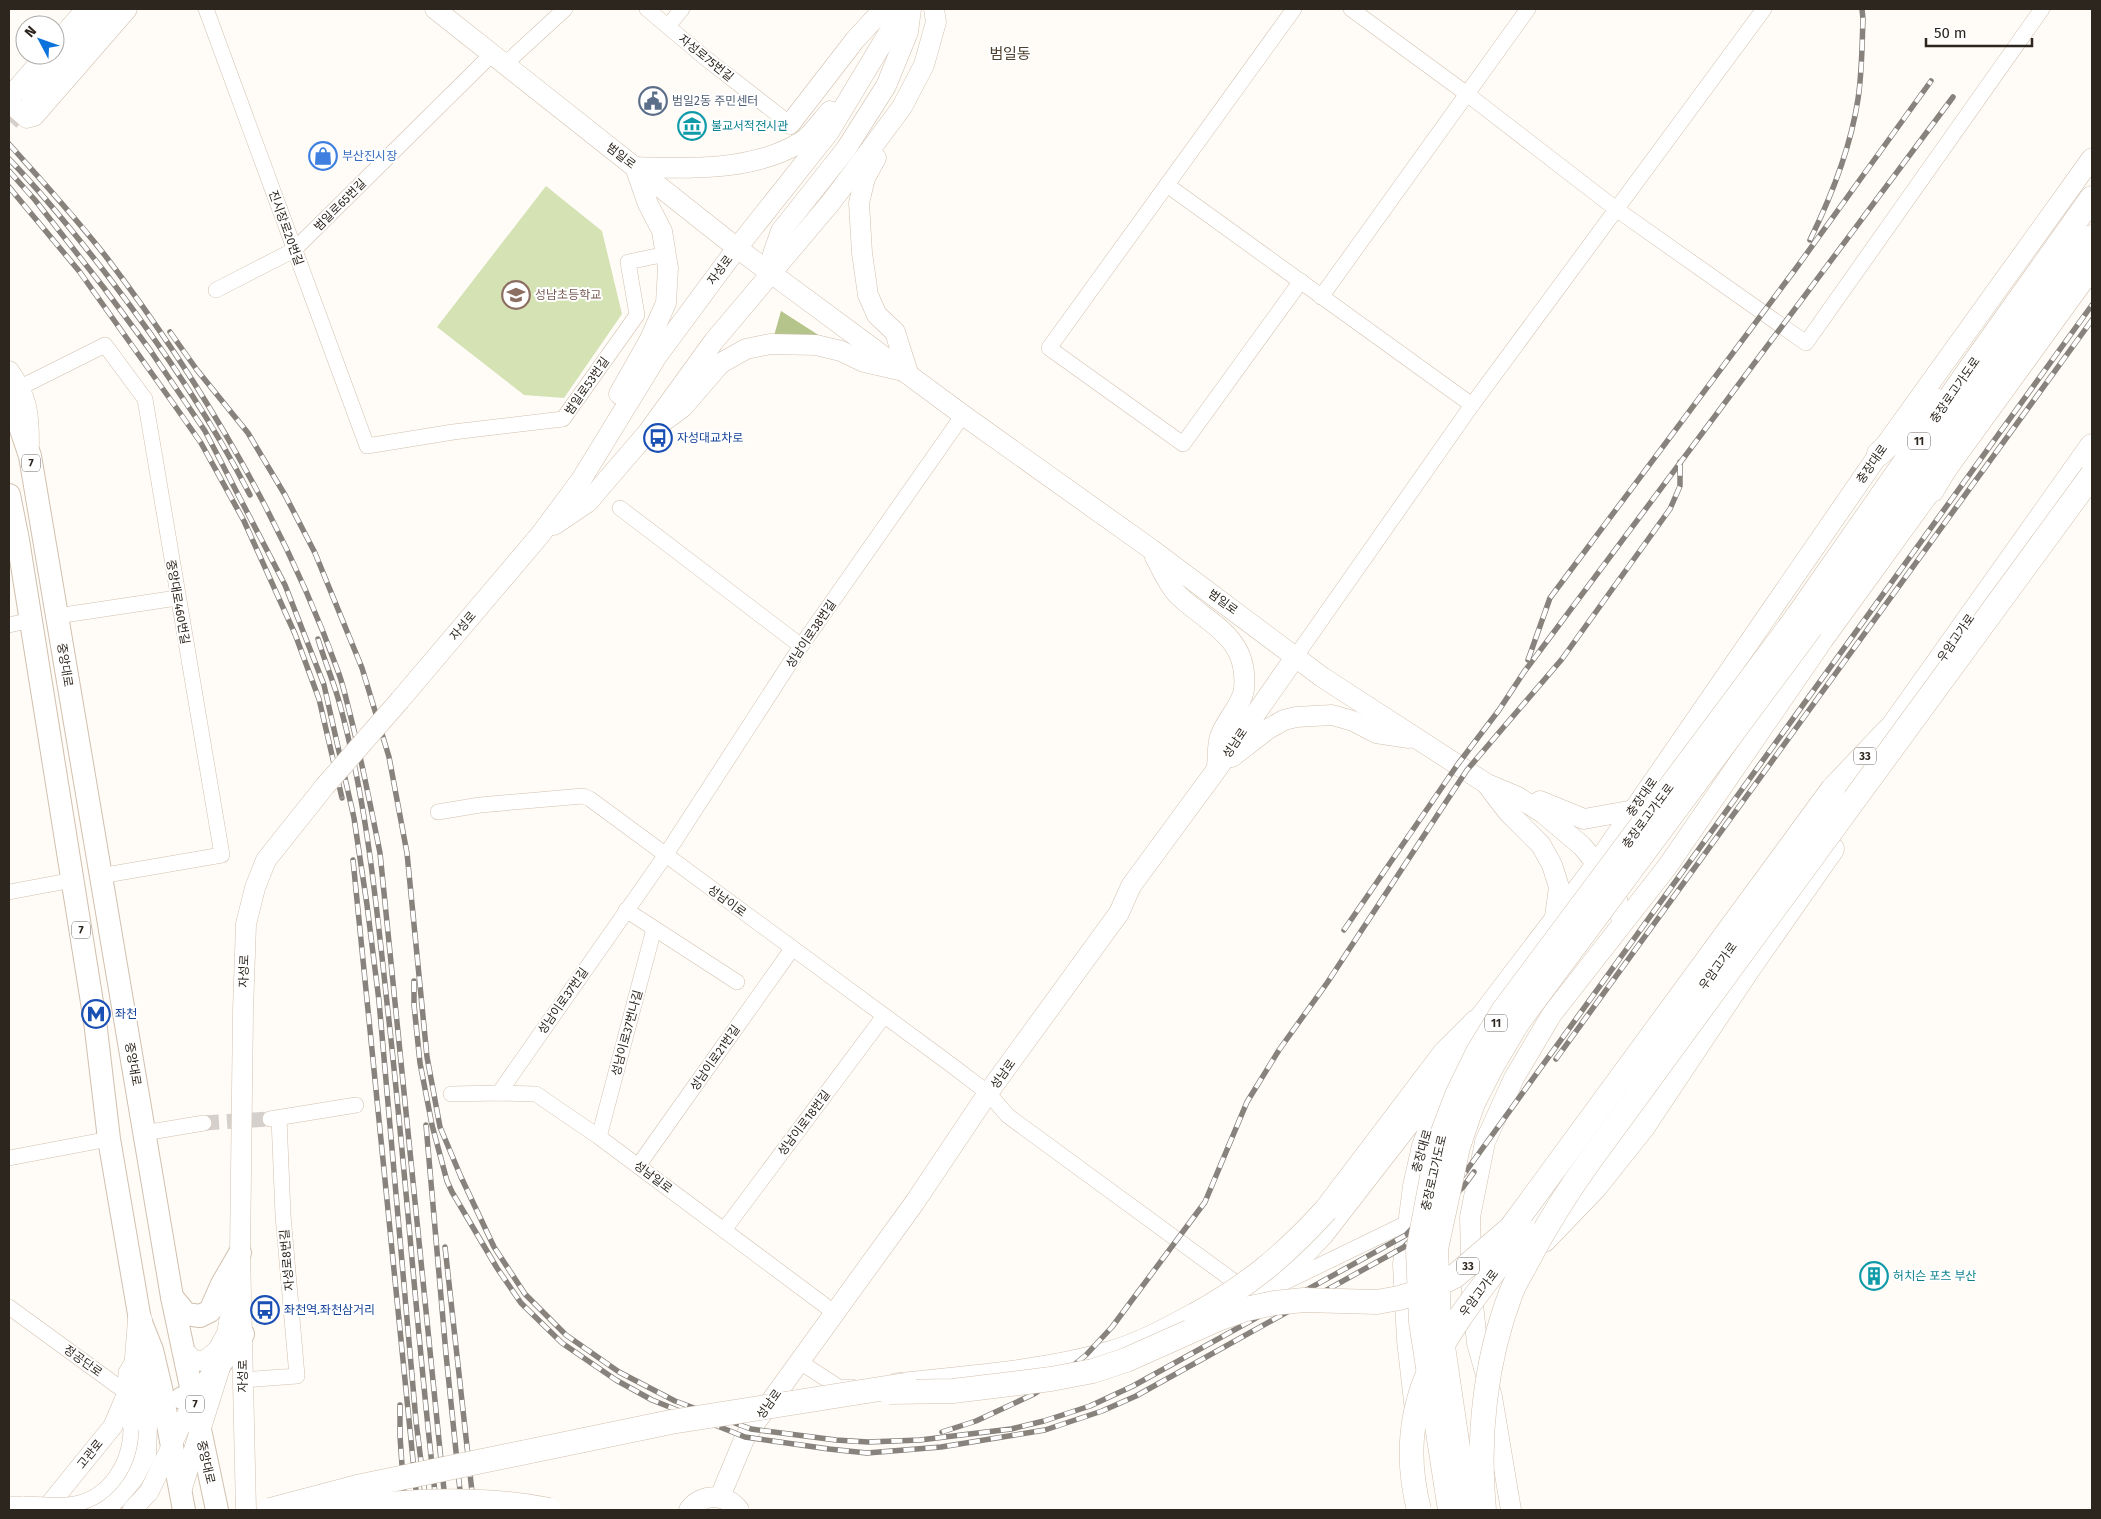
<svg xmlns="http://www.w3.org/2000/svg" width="2101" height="1519" font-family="'Fira Sans','Noto Sans KR',sans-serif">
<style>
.green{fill:#d5e2b4}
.forest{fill:#b4c48a}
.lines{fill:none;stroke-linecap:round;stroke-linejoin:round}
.minor-tunnel{stroke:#d5d0cc;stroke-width:15;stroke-dasharray:15 8;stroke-linecap:butt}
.secondary-tunnel{stroke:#d5d0cc;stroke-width:20;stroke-dasharray:20 10;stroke-linecap:butt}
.minor-casing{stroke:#d1c0ae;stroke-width:16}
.tertiary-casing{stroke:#d1c0ae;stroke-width:20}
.secondary-casing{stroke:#d1c0ae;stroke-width:21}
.primary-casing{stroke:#d1c0ae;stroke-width:24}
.trunk-casing{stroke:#d1c0ae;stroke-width:25}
.minor{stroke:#fff;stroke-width:15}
.tertiary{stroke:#fff;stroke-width:19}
.secondary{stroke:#fff;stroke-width:20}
.primary{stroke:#fff;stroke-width:22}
.trunk{stroke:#fff;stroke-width:24}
.rail-casing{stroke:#87827c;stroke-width:5.5}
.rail{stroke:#fff;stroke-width:4;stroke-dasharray:11;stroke-linecap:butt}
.minor-bridge-casing{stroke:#d1c0ae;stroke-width:16;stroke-linecap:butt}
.secondary-bridge-casing{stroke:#d1c0ae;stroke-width:21;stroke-linecap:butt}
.trunk-bridge-casing{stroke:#d1c0ae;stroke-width:25;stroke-linecap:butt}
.minor-bridge{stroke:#fff;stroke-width:15}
.secondary-bridge{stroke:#fff;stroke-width:20}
.trunk-bridge{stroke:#fff;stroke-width:24}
.labels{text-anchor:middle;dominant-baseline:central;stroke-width:4;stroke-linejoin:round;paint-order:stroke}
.shield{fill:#fff;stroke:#6c6762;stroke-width:1}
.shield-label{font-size:11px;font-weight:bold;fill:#2d261f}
.street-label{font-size:12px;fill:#2d261f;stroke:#fff}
.service-label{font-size:12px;fill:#4e5e75;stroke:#fff;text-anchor:start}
.culture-label{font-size:12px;fill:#0d838f;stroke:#fff;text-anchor:start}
.shop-label{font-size:12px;fill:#366cbe;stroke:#fff;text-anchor:start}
.education-label{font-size:12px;fill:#785e54;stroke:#fff;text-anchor:start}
.transit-label{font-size:12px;fill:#164399;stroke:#fff;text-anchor:start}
.quarter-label{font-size:15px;fill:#4f4131;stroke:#fff}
</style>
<rect width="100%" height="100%" fill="#fffbf7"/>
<polygon class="green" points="546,186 602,231 622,314 564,398 524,395 437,327"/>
<polygon class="forest" points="781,311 820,336 774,336"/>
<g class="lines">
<polyline class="minor-tunnel" points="204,1123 270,1119"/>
<polyline class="secondary-tunnel" points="9,121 30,98"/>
<defs>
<g id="minor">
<polyline points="206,9 367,446 453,432 563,419 637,315 628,262 666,254"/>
<polyline points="647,9 704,57 790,124"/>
<polyline points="1294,9 1049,348 1183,444 1301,281"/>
<polyline points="1351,9 1467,94 1616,209 1806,343 2042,9"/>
<polyline points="668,26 682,9"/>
<polyline points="504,65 565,9"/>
<polyline points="1167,185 1472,405"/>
<polyline points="216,290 294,250 491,55"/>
<polyline points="1321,297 1528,9"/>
<polyline points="11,392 105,345 145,399 222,855 100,876"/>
<polyline points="620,508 801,646"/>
<polyline points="57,616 177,598"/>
<polyline points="9,625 31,620"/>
<polyline points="1296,656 1472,405 1764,9"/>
<polyline points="438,812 480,805 583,796 590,799 950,1064 988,1093 1008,1116 1239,1285"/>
<polyline points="9,892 73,880"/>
<polyline points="626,910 737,982"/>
<polyline points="499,1093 665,856 801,646 963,415"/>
<polyline points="451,1094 499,1093 536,1094 599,1137 835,1313"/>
<polyline points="270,1119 356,1105"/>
<polyline points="144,1133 204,1123"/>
<polyline points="599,1137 654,929"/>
<polyline points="9,1158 109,1139"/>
<polyline points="638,1166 792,949"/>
<polyline points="724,1230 884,1016"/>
<polyline points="1259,1280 1286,1270 1305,1258 1325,1237 1422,1112 1440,1090"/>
<polyline points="1242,1303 1407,1223"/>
<polyline points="9,1307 127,1393 131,1430"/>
<polyline points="800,1362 840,1388 852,1387"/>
<polyline points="242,1380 297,1376 283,1215 279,1118"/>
<path d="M895 1381C966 1373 1040 1369 1109 1349 1141 1340 1172 1322 1202 1306"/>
<polyline points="9,1504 24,1504"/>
</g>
<g id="tertiary">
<polyline points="45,1510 113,1426 127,1393 128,1373 137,1358"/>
<polyline points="132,1510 149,1492 194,1399"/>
</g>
<g id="secondary">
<polyline points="435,9 737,248 963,415 1151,549 1322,677 1487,784 1518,797 1544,814 1582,846 1609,879 1617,899 1622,922"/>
<polyline points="55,45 86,9"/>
<polyline points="31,97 107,9"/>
<polyline points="9,98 46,55"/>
<polyline points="9,102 27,118 34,116 127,9"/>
<polyline points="790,124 855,40 877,16 889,9"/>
<polyline points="876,158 865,178 859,203 862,253 868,295 877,315 895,332 908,373"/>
<path d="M635 167C688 169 754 171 801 142 812 135 821 121 830 111"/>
<polyline points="771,274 773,254 781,231 846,149 886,86 908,32 911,9"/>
<path d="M9 371C27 397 29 412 29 444"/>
<polyline points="619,394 649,341 666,303 668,268 662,231 648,204 635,167"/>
<polyline points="664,421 683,407 721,363 746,349 770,344 816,345 841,351 864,362 899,370"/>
<polyline points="554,525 588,502 648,432 714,341 832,201 879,138 902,107 924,65 936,22 934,9"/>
<path d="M1155 557C1162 569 1169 587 1179 596 1210 625 1249 637 1244 689 1242 706 1224 722 1220 737 1217 746 1218 758 1217 767"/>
<polyline points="400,700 540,535 581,480 657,356 737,248 829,132 903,9"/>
<polyline points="1232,757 1268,729 1284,720 1296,717 1332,715 1353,721 1376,733 1409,738"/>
<polyline points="1488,786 1508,812 1541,845 1552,865 1559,887 1555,917"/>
<polyline points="1540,801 1584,819 1634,810"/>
<polyline points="182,1349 193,1360 205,1361 218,1350 225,1337"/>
<polyline points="1415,1410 1407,1340 1403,1264 1413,1186 1422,1146 1445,1086 1476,1022 1597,863 1879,454 2092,158"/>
<polyline points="181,1491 222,1361 233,1300"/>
<polyline points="720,1497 745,1437 915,1202 988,1093 1119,913 1131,886 1217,769 1296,656"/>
<polyline points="246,1510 240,1253 243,1011 246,924 255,888 266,860 325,786"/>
<path d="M689 1510C701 1493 726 1493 739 1510"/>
<polyline points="1511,1510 1492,1397 1477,1343 1472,1294 1470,1217 1485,1142 1514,1078 1552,1014 1667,867 1823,640 2092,269"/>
</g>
<g id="primary">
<polyline points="9,394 30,456 172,1297 217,1510"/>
<polyline points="9,495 18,540 95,1021 109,1139 140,1320 152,1350 161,1388 184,1510"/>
<polyline points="172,1297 186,1314 200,1316 210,1311 222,1284 240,1253"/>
<polyline points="182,1398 194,1399 243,1334"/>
</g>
<g id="trunk">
<polyline points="1879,454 1935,400"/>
<polyline points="1932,490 1953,455"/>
<polyline points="1797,617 1973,365 2092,198"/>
<polyline points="1811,627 2092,237"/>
<polyline points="1879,746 2092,446"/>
<polyline points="1833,789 1888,731"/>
<polyline points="1326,1210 1445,1053 1476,1022"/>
<polyline points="1525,1231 1579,1157"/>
<polyline points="1544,1240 1595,1187 1642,1128 1748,969 1832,849"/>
<polyline points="97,1510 113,1499 131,1478 144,1454 145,1425 137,1358 140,1320"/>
</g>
</defs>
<use href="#minor" class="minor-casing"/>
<use href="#tertiary" class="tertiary-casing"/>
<use href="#secondary" class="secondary-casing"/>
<use href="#primary" class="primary-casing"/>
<use href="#trunk" class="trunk-casing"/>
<use href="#minor" class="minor"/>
<use href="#tertiary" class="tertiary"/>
<use href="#secondary" class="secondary"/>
<use href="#primary" class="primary"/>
<use href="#trunk" class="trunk"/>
<defs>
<g id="rail">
<path d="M9 144C42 181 77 219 107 258 202 383 286 526 339 674 344 688 347 703 351 718 362 762 371 808 380 853L446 1510"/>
<path d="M9 159C44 195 76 235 107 275 160 344 210 417 250 495"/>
<polyline points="9,171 35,200 104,288 150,350 205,431 285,585 324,685 354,818 367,905 379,1001 416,1421 427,1510"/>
<polyline points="9,187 79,271 175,406 201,443 244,521 295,634 319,699 342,798"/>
<path d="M1810 240C1831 197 1851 146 1858 99 1862 73 1862 45 1863 19L1862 9"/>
<polyline points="170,332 197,370 248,433 285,495 315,553 362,668 389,757 407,853 427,1057 440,1127 461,1177 494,1247 525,1294 566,1335 619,1372 675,1401 751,1429 836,1440 868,1442 920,1440 1011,1429 1044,1421 1090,1406 1133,1386 1406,1235 1464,1174 2092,305"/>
<path d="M318 639C324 659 332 678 338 698 368 803 377 913 389 1021 407 1184 418 1348 437 1510"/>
<polyline points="1528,660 1550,598 1797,267 1931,81"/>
<polyline points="353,860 418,1510"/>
<polyline points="1344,930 1458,764 1499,710 1524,672 1953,97"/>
<polyline points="414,981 414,1005 420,1063 432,1125 447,1181 452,1192 497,1268 521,1303 562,1343 616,1380 652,1400 745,1437 829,1449 867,1453 941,1447 1045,1430 1102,1411 1136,1396 1404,1247 1463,1187 1474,1172"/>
<polyline points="1556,1059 2092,320"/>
<polyline points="426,1125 446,1354 462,1510"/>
<polyline points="445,1247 474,1510"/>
<polyline points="400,1405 400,1436 405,1510"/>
<polyline points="942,1432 976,1421 1034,1394 1057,1379 1086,1355 1112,1327 1205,1202 1247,1102 1279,1050 1327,983 1467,770 1562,659 1670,509 1680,486 1680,462"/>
</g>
</defs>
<use href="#rail" class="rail-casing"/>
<use href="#rail" class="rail"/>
<defs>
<path id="minor-bridge" d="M24 1504C39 1504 53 1506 67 1505 107 1502 130 1466 131 1430"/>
<polyline id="secondary-bridge" points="325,786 400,700"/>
<g id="trunk-bridge">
<path d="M1195 1315C1249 1285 1284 1256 1326 1210"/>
<polyline points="889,1392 953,1391 1051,1379 1093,1371 1126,1360 1218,1319 1246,1309 1274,1303 1304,1300 1377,1302 1399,1298 1426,1290 1455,1276 1511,1228 1833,789"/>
<polyline points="270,1510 357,1487 671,1422 905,1385"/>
<path d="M321 1510C395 1502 475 1495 549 1510"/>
<path d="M1419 1510C1388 1388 1458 1321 1525 1231"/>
<polyline points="1450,1510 1421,1322 1418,1251 1438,1145 1457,1095 1478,1052 1503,1011 1797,617"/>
<polyline points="1467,1510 1439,1319 1436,1249 1458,1147 1473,1103 1493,1064 1518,1022 1811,627"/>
<path d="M1484 1510C1477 1438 1485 1361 1511 1293 1515 1282 1522 1272 1527 1262 1546 1226 1567 1192 1591 1159L2092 475"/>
</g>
</defs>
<use href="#minor-bridge" class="minor-bridge-casing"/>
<use href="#secondary-bridge" class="secondary-bridge-casing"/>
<use href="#trunk-bridge" class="trunk-bridge-casing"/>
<use href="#minor-bridge" class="minor-bridge"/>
<use href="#secondary-bridge" class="secondary-bridge"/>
<use href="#trunk-bridge" class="trunk-bridge"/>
</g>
<defs>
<symbol id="civic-ring" viewBox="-11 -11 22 22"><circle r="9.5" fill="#fff" stroke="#5c6f8a" stroke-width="1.5"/><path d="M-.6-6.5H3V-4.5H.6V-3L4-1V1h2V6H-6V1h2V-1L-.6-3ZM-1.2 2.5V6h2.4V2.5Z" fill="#5c6f8a"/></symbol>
<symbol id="museum-ring" viewBox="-11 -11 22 22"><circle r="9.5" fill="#fff" stroke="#0f9aa8" stroke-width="1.5"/><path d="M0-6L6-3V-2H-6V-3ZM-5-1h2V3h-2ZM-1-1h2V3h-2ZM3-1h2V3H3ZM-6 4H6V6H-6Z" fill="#0f9aa8"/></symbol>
<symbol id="shop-ring" viewBox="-11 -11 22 22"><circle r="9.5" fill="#fff" stroke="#3f7fe0" stroke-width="1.5"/><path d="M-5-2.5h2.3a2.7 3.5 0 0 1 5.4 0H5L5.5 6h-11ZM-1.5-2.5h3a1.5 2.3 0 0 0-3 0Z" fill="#3f7fe0"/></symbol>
<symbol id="school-ring" viewBox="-11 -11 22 22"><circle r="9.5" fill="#fff" stroke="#8d6e63" stroke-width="1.5"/><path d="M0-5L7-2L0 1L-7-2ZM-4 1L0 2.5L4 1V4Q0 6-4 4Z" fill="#8d6e63"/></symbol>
<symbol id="bus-ring" viewBox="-11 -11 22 22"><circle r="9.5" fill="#fff" stroke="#1a4fb4" stroke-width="1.5"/><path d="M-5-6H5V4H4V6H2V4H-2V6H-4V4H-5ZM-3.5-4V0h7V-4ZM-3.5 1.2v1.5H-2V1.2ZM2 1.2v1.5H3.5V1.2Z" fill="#1a4fb4"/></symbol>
<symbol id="metro-ring" viewBox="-11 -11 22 22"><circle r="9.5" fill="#fff" stroke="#1a4fb4" stroke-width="1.5"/><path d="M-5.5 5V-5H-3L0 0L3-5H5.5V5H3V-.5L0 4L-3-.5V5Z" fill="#1a4fb4"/></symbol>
<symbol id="building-ring" viewBox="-11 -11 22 22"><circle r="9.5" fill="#fff" stroke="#0f9aa8" stroke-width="1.5"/><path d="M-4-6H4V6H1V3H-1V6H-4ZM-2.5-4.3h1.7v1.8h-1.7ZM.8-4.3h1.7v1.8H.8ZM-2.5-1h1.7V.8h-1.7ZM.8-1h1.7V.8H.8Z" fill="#0f9aa8"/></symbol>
</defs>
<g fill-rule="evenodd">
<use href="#civic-ring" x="637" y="85" width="32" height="32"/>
<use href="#museum-ring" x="676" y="110" width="32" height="32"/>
<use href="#shop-ring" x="307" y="140" width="32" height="32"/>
<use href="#school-ring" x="500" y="279" width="32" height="32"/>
<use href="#bus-ring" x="642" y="422" width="32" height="32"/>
<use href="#metro-ring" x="80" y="998" width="32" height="32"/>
<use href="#building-ring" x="1858" y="1260" width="32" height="32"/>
<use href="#bus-ring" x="249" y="1294" width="32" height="32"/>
</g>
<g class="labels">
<g class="shield">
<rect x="1908" y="432.5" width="22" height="17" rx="4"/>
<rect x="22" y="454.5" width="18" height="17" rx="4"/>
<rect x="1854" y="747.5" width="22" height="17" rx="4"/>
<rect x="72" y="921.5" width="18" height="17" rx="4"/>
<rect x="1485" y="1014.5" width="22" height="17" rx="4"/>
<rect x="1457" y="1257.5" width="22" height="17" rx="4"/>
<rect x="186" y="1395.5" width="18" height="17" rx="4"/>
</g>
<g class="shield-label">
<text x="1919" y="441">11</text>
<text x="31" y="463">7</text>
<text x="1865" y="756">33</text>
<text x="81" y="930">7</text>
<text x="1496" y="1023">11</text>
<text x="1468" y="1266">33</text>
<text x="195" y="1404">7</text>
</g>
<g class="street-label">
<text transform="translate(706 58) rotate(39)">자성로75번길</text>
<text transform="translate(621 156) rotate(38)">범일로</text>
<text transform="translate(340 205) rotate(-45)">범일로65번길</text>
<text transform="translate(286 228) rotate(70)">진시장로20번길</text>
<text transform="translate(720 270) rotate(-53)">자성로</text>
<text transform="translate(587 386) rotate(-55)">범일로53번길</text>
<text transform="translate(1955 390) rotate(-55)">충장로고가도로</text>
<text transform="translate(1872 464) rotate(-55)">충장대로</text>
<text transform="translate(178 602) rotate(80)">중앙대로460번길</text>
<text transform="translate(1223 602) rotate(36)">범일로</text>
<text transform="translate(463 626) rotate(-50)">자성로</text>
<text transform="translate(811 634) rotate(-56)">성남이로38번길</text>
<text transform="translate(1956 638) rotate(-55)">우암고가로</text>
<text transform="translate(65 665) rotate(81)">중앙대로</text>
<text transform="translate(1235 743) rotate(-56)">성남로</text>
<text transform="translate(1642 797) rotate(-55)">충장대로</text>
<text transform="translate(1648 816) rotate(-53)">충장로고가도로</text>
<text transform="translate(727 901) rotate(36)">성남이로</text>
<text transform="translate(1718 966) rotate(-54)">우암고가로</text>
<text transform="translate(244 971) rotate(-88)">자성로</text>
<text transform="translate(563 1001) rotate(-55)">성남이로37번길</text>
<text transform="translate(627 1033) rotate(-75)">성남이로37번나길</text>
<text transform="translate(715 1058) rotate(-55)">성남이로21번길</text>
<text transform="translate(133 1064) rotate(80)">중앙대로</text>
<text transform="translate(1003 1074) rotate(-54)">성남로</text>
<text transform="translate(804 1123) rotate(-53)">성남이로18번길</text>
<text transform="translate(1422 1151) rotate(-74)">충장대로</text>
<text transform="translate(1434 1173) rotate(-77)">충장로고가도로</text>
<text transform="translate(653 1177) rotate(37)">성남일로</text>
<text transform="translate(287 1260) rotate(-95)">자성로8번길</text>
<text transform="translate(1479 1293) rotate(-53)">우암고가로</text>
<text transform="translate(83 1361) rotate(36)">정공단로</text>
<text transform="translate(243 1376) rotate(-90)">자성로</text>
<text transform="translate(769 1404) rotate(-54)">성남로</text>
<text transform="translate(90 1454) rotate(-51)">고관로</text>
<text transform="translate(206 1462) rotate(77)">중앙대로</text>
</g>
<g class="service-label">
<text x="672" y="101">범일2동 주민센터</text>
</g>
<g class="culture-label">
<text x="711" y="126">불교서적전시관</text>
<text x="1893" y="1276">허치슨 포츠 부산</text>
</g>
<g class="shop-label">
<text x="342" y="156">부산진시장</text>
</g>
<g class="education-label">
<text x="535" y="295">성남초등학교</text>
</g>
<g class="transit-label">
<text x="677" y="438">자성대교차로</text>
<text x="115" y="1014">좌천</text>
<text x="284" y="1310">좌천역.좌천삼거리</text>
</g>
<g class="quarter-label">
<text x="1010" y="54">범일동</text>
</g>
</g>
<rect width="2101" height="1519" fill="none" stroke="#2d261f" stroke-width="20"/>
<g transform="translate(40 40) rotate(311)"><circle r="24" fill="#ffffff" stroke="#aba8a5"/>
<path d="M0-4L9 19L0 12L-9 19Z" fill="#0d73dc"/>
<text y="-8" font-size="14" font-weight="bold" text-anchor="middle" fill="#2d261f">N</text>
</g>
<path d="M1926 38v8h106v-8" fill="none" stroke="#2d261f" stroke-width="2.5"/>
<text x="1934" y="38" font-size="15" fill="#2d261f" stroke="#ffffff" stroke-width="4" paint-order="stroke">50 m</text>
</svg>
